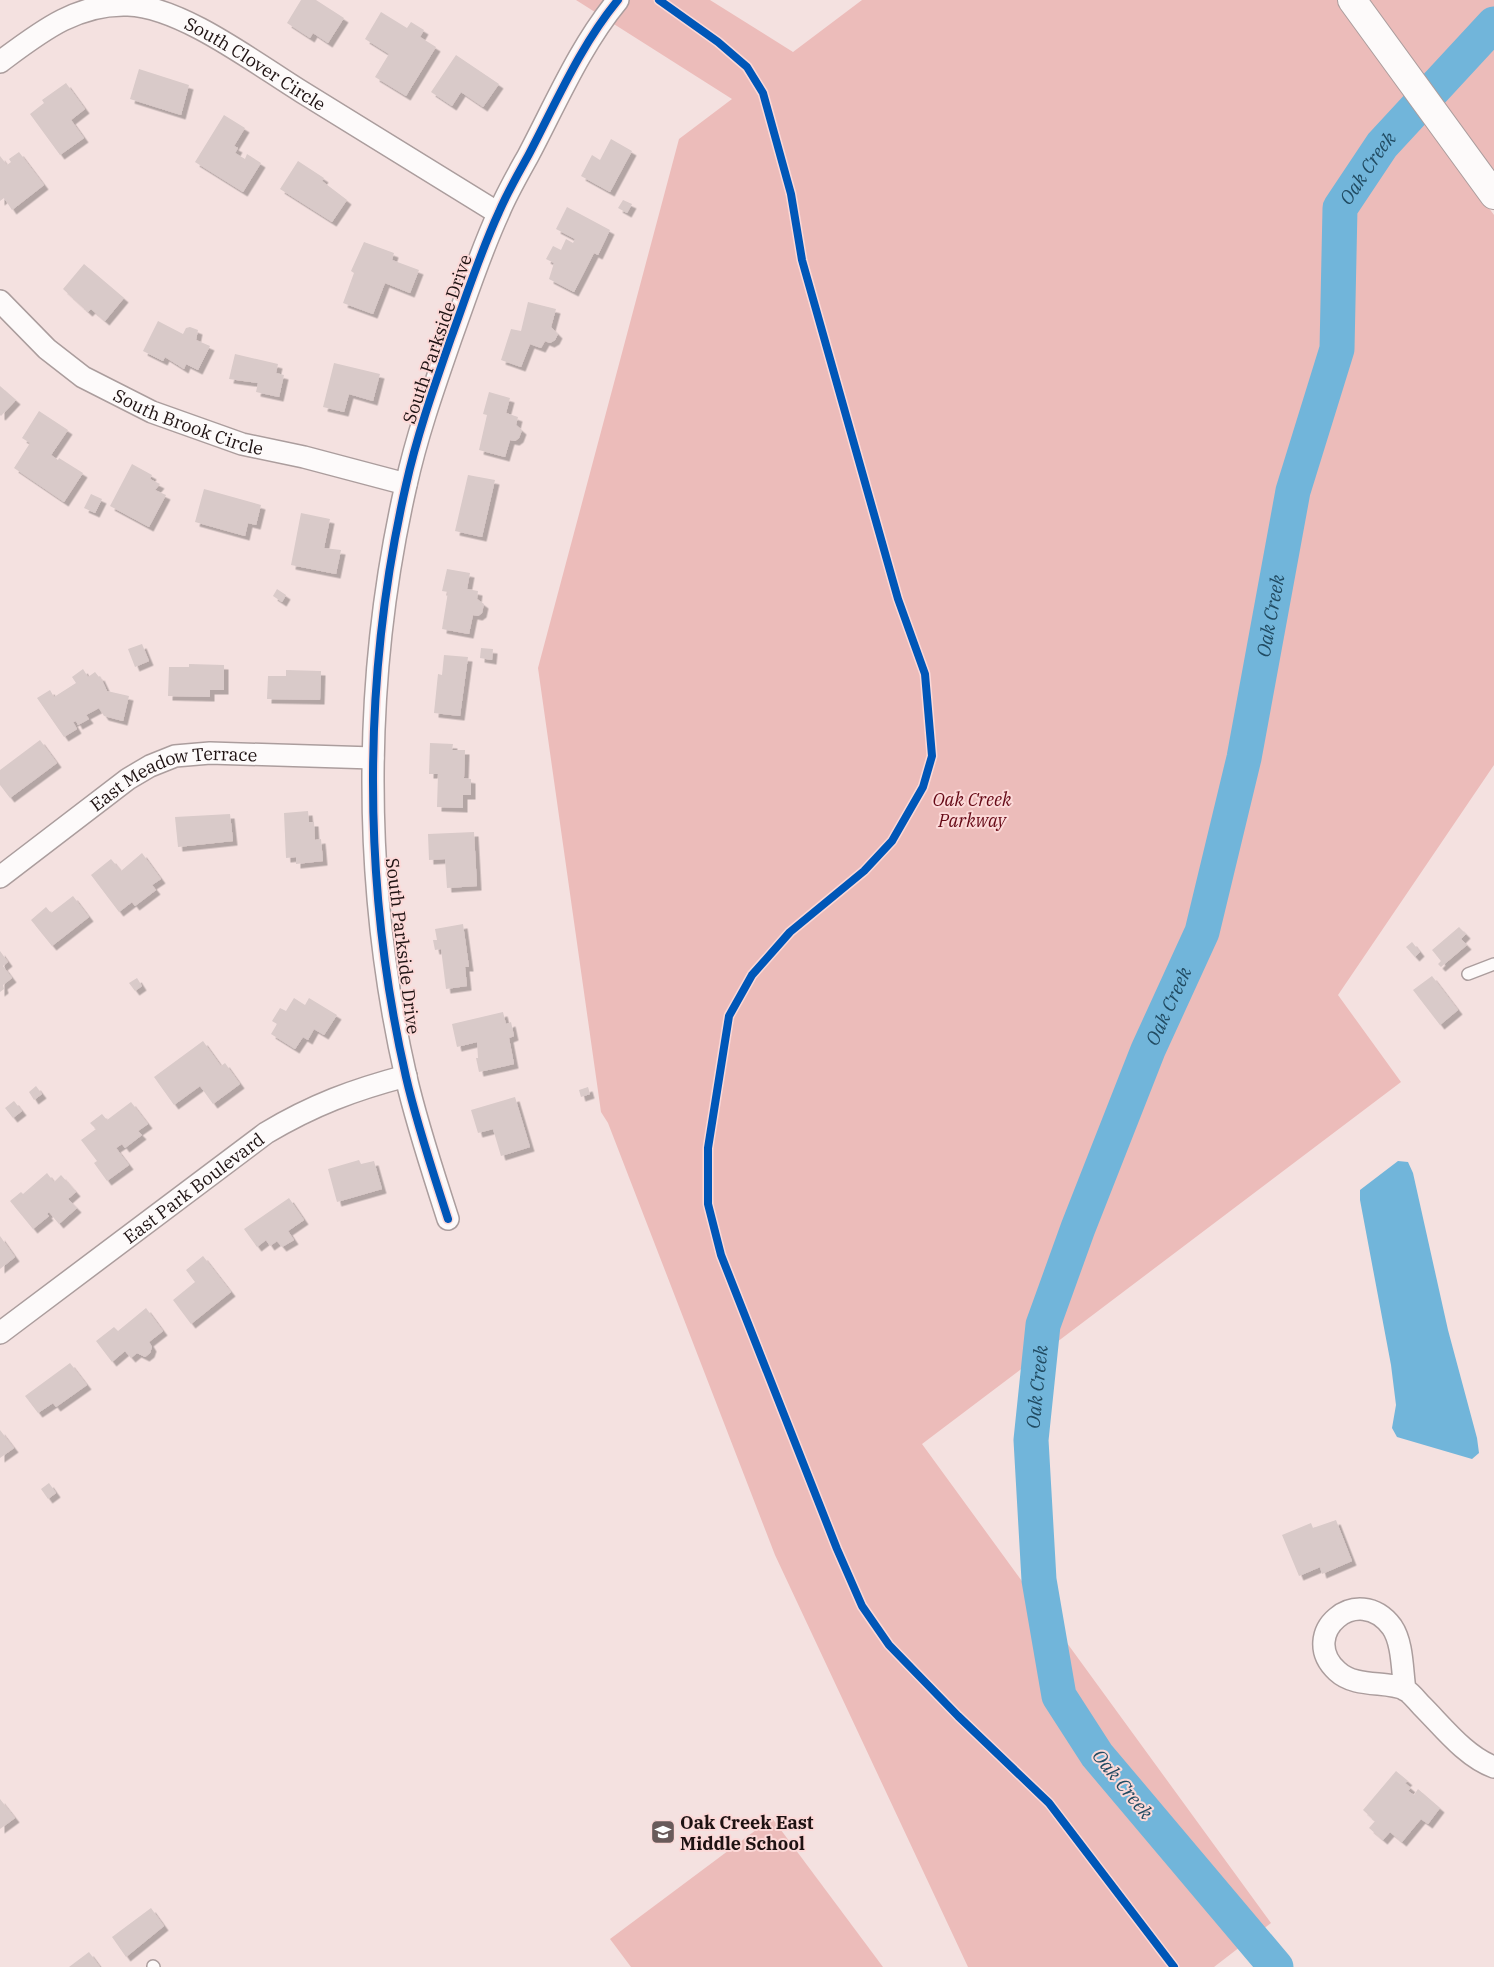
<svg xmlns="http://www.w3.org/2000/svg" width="1494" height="1967" font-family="'IBM Plex Serif',serif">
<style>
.green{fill:#ecbcba}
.water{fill:#71b5da}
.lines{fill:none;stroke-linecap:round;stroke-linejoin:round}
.river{stroke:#71b5da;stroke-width:35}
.building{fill:#d9cac9;filter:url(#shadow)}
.service-casing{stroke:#ab9d9d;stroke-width:14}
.minor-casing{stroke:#ab9d9d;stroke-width:24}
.tertiary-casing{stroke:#ab9d9d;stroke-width:30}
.service{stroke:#fdfafa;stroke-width:11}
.minor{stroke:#fdfafa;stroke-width:21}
.tertiary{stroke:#fdfafa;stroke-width:28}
.cycleway-casing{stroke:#fcd9d8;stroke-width:11}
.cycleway{stroke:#0057b8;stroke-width:8}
.labels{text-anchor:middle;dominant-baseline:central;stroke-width:4;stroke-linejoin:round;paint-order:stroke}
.street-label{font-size:18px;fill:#1e1212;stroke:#fcd9d8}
.park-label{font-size:18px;font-style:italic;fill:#650815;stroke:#fcd9d8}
.poi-label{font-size:18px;font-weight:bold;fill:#1e1212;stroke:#fcd9d8;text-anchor:start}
.water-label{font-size:19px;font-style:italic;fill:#214b62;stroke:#fcd9d8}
</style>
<defs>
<filter id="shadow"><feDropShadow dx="4.5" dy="4.5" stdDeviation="0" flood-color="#0004"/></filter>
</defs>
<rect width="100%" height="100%" fill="#f4e1e0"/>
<g class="green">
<polygon points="576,0 710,0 793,52 862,0 1338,0 1494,215 1494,765 1338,995 1401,1082 922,1444 1271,1923 1214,1967 968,1967 775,1555 608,1123 601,1112 538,668 679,139 732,99"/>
<polygon points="1370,0 1494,0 1494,174"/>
<polygon points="772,1818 883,1967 631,1967 610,1939"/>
</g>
<polygon class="water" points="1398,1161 1408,1162 1413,1173 1448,1330 1477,1438 1479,1453 1472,1459 1397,1437 1392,1428 1396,1405 1391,1365 1360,1200 1360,1190"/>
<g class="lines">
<path class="river" id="s1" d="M1276 1967 1097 1755 1059 1696 1039 1580 1031 1440 1043 1325 1078 1228 1148 1050 1202 932 1244 758 1293 491 1337 349 1340 208 1382 145 1494 24"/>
</g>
<g class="building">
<polygon points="301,0 316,0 344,18 328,43 313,33 310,38 287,23"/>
<polygon points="381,12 407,28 411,22 424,30 420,37 436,47 406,96 375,77 389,54 365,39"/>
<polygon points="456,55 499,84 483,107 461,92 452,106 431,92"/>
<polygon points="139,69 189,85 181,115 130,99"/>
<polygon points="66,83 85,109 71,120 84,138 60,155 30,114 44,103 42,100"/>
<polygon points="224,115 245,128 234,146 238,148 235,153 245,159 247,154 261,163 243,192 195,162"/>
<polygon points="611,139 632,151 610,192 581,176 592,155 600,160"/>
<polygon points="19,152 44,185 12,210 4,198 0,201 0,156 7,165 11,162 9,159"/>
<polygon points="298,161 324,178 322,181 347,200 332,222 280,189"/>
<polygon points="623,200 632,204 627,213 618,208"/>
<polygon points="567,207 610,230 598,255 594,253 574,292 549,279 554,263 546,259 553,246 561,250 566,239 573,243 575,239 556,229"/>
<polygon points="364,242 394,253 392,260 419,270 410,293 385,283 373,314 343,303 354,273 351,271"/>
<polygon points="84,264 124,298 105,321 91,309 88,312 63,289"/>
<polygon points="528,302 556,309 551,327 558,334 555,340 550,343 545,341 541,348 530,344 521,367 501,360 511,329 521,331"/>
<polygon points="158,321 183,334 186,328 190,327 198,330 196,340 210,346 198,370 186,364 184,369 165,357 163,361 143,351"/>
<polygon points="235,354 278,364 276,373 284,375 279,397 256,392 258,383 229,379"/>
<polygon points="334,363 380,374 373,401 349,394 344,412 323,407"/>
<polygon points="0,386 16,400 1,416 0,415"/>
<polygon points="489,392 510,398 506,413 518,417 516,425 522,430 519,438 515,441 510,440 505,457 479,450 487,415 483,414"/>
<polygon points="39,411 68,430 51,455 58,460 59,458 83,473 64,502 14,468 30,443 22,438"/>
<polygon points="132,464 152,475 150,479 160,484 155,490 166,495 149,527 110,506"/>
<polygon points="468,475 495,480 482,537 455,531"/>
<polygon points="204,489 261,505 256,525 248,523 245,536 195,522"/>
<polygon points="91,494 102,499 95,513 84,508"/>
<polygon points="301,513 330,519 324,548 341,550 336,574 291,565"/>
<polygon points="447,569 470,573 467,589 478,591 477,599 484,604 482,613 478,616 473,615 469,634 442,629 448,592 442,591"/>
<polygon points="277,589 286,595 282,602 273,596"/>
<polygon points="142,644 149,661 135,667 128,649"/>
<polygon points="481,648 493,649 492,660 480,658"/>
<polygon points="444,655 468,657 460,716 434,713 438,674 442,675"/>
<polygon points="189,664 224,665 224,690 210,690 210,697 168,696 169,667 189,667"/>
<polygon points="83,669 88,677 95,672 99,677 100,676 107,691 129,696 123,721 104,716 99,708 86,715 89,719 78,725 76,721 73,722 77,729 64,737 37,698 50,690 54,697 76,683 72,677"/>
<polygon points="286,670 321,671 320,700 267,699 268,676 286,676"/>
<polygon points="40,740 57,763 10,798 0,785 0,770"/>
<polygon points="430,743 453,744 452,750 465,750 464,778 471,779 471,795 463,795 463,808 437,807 438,774 429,774"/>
<polygon points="308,811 309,822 314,822 315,840 321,839 323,861 296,864 296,857 286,858 284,813"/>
<polygon points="230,814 233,841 178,847 175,817"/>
<polygon points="474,832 477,886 447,888 445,859 429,860 428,834"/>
<polygon points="142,853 161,879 152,885 156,890 135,906 132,902 119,912 91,875 111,859 121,871"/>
<polygon points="73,896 89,917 52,946 31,920 46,907 51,913"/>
<polygon points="463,924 469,967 465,967 467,986 446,989 441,949 435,950 433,940 437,940 435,929"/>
<polygon points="1459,927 1466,934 1461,939 1467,945 1441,967 1438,964 1441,961 1432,950"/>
<polygon points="1412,942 1420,952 1415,957 1406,947"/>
<polygon points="0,951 8,962 3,966 12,978 3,985 4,989 0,992"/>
<polygon points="1432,976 1458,1010 1440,1025 1413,990"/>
<polygon points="137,978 142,986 135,991 129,983"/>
<polygon points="294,998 305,1005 309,998 337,1015 324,1035 314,1029 308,1040 303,1037 295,1049 271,1034 277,1024 272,1021 280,1008 286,1011"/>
<polygon points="503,1012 506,1024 511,1022 514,1036 509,1038 514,1064 479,1072 476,1058 478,1058 477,1042 457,1047 452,1024"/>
<polygon points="203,1041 221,1066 225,1063 240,1084 213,1104 200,1086 174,1105 154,1077"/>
<polygon points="36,1086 42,1094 34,1100 29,1092"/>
<polygon points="588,1087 590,1094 581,1097 579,1090"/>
<polygon points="515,1097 530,1147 501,1156 493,1129 478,1133 471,1110"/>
<polygon points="14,1101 22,1111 13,1118 5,1108"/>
<polygon points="131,1102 148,1124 138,1131 142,1135 125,1148 122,1144 116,1148 129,1165 107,1181 94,1163 97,1161 81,1140 96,1129 90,1123 102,1114 107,1120"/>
<polygon points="359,1160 361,1164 374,1161 382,1189 337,1202 328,1169"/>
<polygon points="47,1173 54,1182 61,1175 76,1192 68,1199 77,1208 59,1224 49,1212 47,1214 49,1216 33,1229 10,1201 21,1192 23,1194"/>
<polygon points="289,1198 304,1220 288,1231 294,1240 282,1247 277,1241 270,1246 266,1240 257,1247 244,1229"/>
<polygon points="0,1236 15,1257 0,1269"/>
<polygon points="203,1256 231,1292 191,1324 173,1300 195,1282 186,1270"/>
<polygon points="146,1308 163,1331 149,1342 152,1347 150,1353 145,1357 137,1353 131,1358 125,1351 112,1362 96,1341 114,1327 118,1331"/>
<polygon points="70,1363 87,1385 56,1407 53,1403 38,1413 25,1396"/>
<polygon points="0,1430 14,1448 0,1458"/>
<polygon points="49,1483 56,1493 48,1499 41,1489"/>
<polygon points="1336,1520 1352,1561 1322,1574 1320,1567 1299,1576 1282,1535 1311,1523 1313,1528"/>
<polygon points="1396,1771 1408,1781 1405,1783 1411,1788 1408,1791 1414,1795 1418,1789 1440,1808 1428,1824 1421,1819 1402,1842 1390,1832 1383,1840 1369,1828 1375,1821 1363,1810"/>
<polygon points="0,1799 15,1818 0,1829"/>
<polygon points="151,1908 164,1926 126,1957 112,1937"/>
<polygon points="89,1952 100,1967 69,1967"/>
</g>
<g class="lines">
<defs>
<g id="service">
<polyline points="1468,974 1494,964"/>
<polyline points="153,1966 154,1967"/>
</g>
<g id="minor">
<path id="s2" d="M0 62C39 33 76 3 128 5 182 7 255 63 302 92 367 132 433 173 498 213"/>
<path id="s3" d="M0 301 47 349 83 377 152 412 242 444 304 457 406 484"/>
<path id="s4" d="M0 877 128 779 150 766 175 756 210 753 373 758"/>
<path d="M448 1219C433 1172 417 1125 406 1077 362 885 362 678 406 485 417 435 434 387 451 338 466 297 480 253 499 212 507 193 518 174 528 156 556 103 580 46 618 0"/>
<path id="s5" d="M0 1333 266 1133C313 1105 353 1090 406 1076"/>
<path d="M1405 1690C1402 1671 1403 1643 1392 1627 1358 1581 1297 1634 1337 1671 1356 1689 1388 1680 1406 1690 1412 1694 1417 1701 1422 1706 1443 1727 1466 1757 1494 1767"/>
</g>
<polyline id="tertiary" points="1352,0 1494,195"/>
</defs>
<use href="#service" class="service-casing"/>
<use href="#minor" class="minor-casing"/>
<use href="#tertiary" class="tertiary-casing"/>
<use href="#service" class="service"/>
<use href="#minor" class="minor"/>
<use href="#tertiary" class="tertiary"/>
<defs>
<g id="cycleway">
<polyline points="659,0 718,42 747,67 763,93 791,194 802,260 898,599 925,674 932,756 923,787 892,841 864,871 790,932 752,975 729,1016 708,1148 708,1204 721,1255 837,1549 862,1606 889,1645 958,1716 1049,1803 1174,1967"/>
<path d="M448 1219C433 1172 417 1125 406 1077 362 885 362 678 406 485 417 435 434 387 451 338 466 297 480 253 499 212 507 193 518 174 528 156 556 103 580 46 618 0"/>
</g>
</defs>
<use href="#cycleway" class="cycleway-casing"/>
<use href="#cycleway" class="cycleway"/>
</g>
<defs>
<symbol id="school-square" viewBox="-11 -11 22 22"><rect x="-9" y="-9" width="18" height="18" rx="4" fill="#695a5a" stroke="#fcd9d8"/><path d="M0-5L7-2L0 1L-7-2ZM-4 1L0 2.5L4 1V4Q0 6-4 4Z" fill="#fff"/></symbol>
</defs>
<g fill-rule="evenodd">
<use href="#school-square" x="649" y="1818" width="28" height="28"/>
</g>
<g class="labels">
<g class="street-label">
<text stroke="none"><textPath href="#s2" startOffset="285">South Clover Circle</textPath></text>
<text transform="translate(437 339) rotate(-71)">South Parkside Drive</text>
<text stroke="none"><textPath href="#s3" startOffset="228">South Brook Circle</textPath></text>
<text stroke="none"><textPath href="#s4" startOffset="206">East Meadow Terrace</textPath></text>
<text transform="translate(403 946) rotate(83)">South Parkside Drive</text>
<text stroke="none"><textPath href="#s5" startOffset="242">East Park Boulevard</textPath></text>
</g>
<g class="park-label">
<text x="972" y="799">Oak Creek<tspan x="972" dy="21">Parkway</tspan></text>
</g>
<g class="poi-label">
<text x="680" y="1822">Oak Creek East<tspan x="680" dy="21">Middle School</tspan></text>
</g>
<g class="water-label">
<text stroke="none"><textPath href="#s1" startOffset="1934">Oak Creek</textPath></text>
<text stroke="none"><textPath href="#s1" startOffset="1469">Oak Creek</textPath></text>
<text stroke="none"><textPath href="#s1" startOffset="1064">Oak Creek</textPath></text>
<text stroke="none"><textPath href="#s1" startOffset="659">Oak Creek</textPath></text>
<text transform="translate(1123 1784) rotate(51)">Oak Creek</text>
</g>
</g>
</svg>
